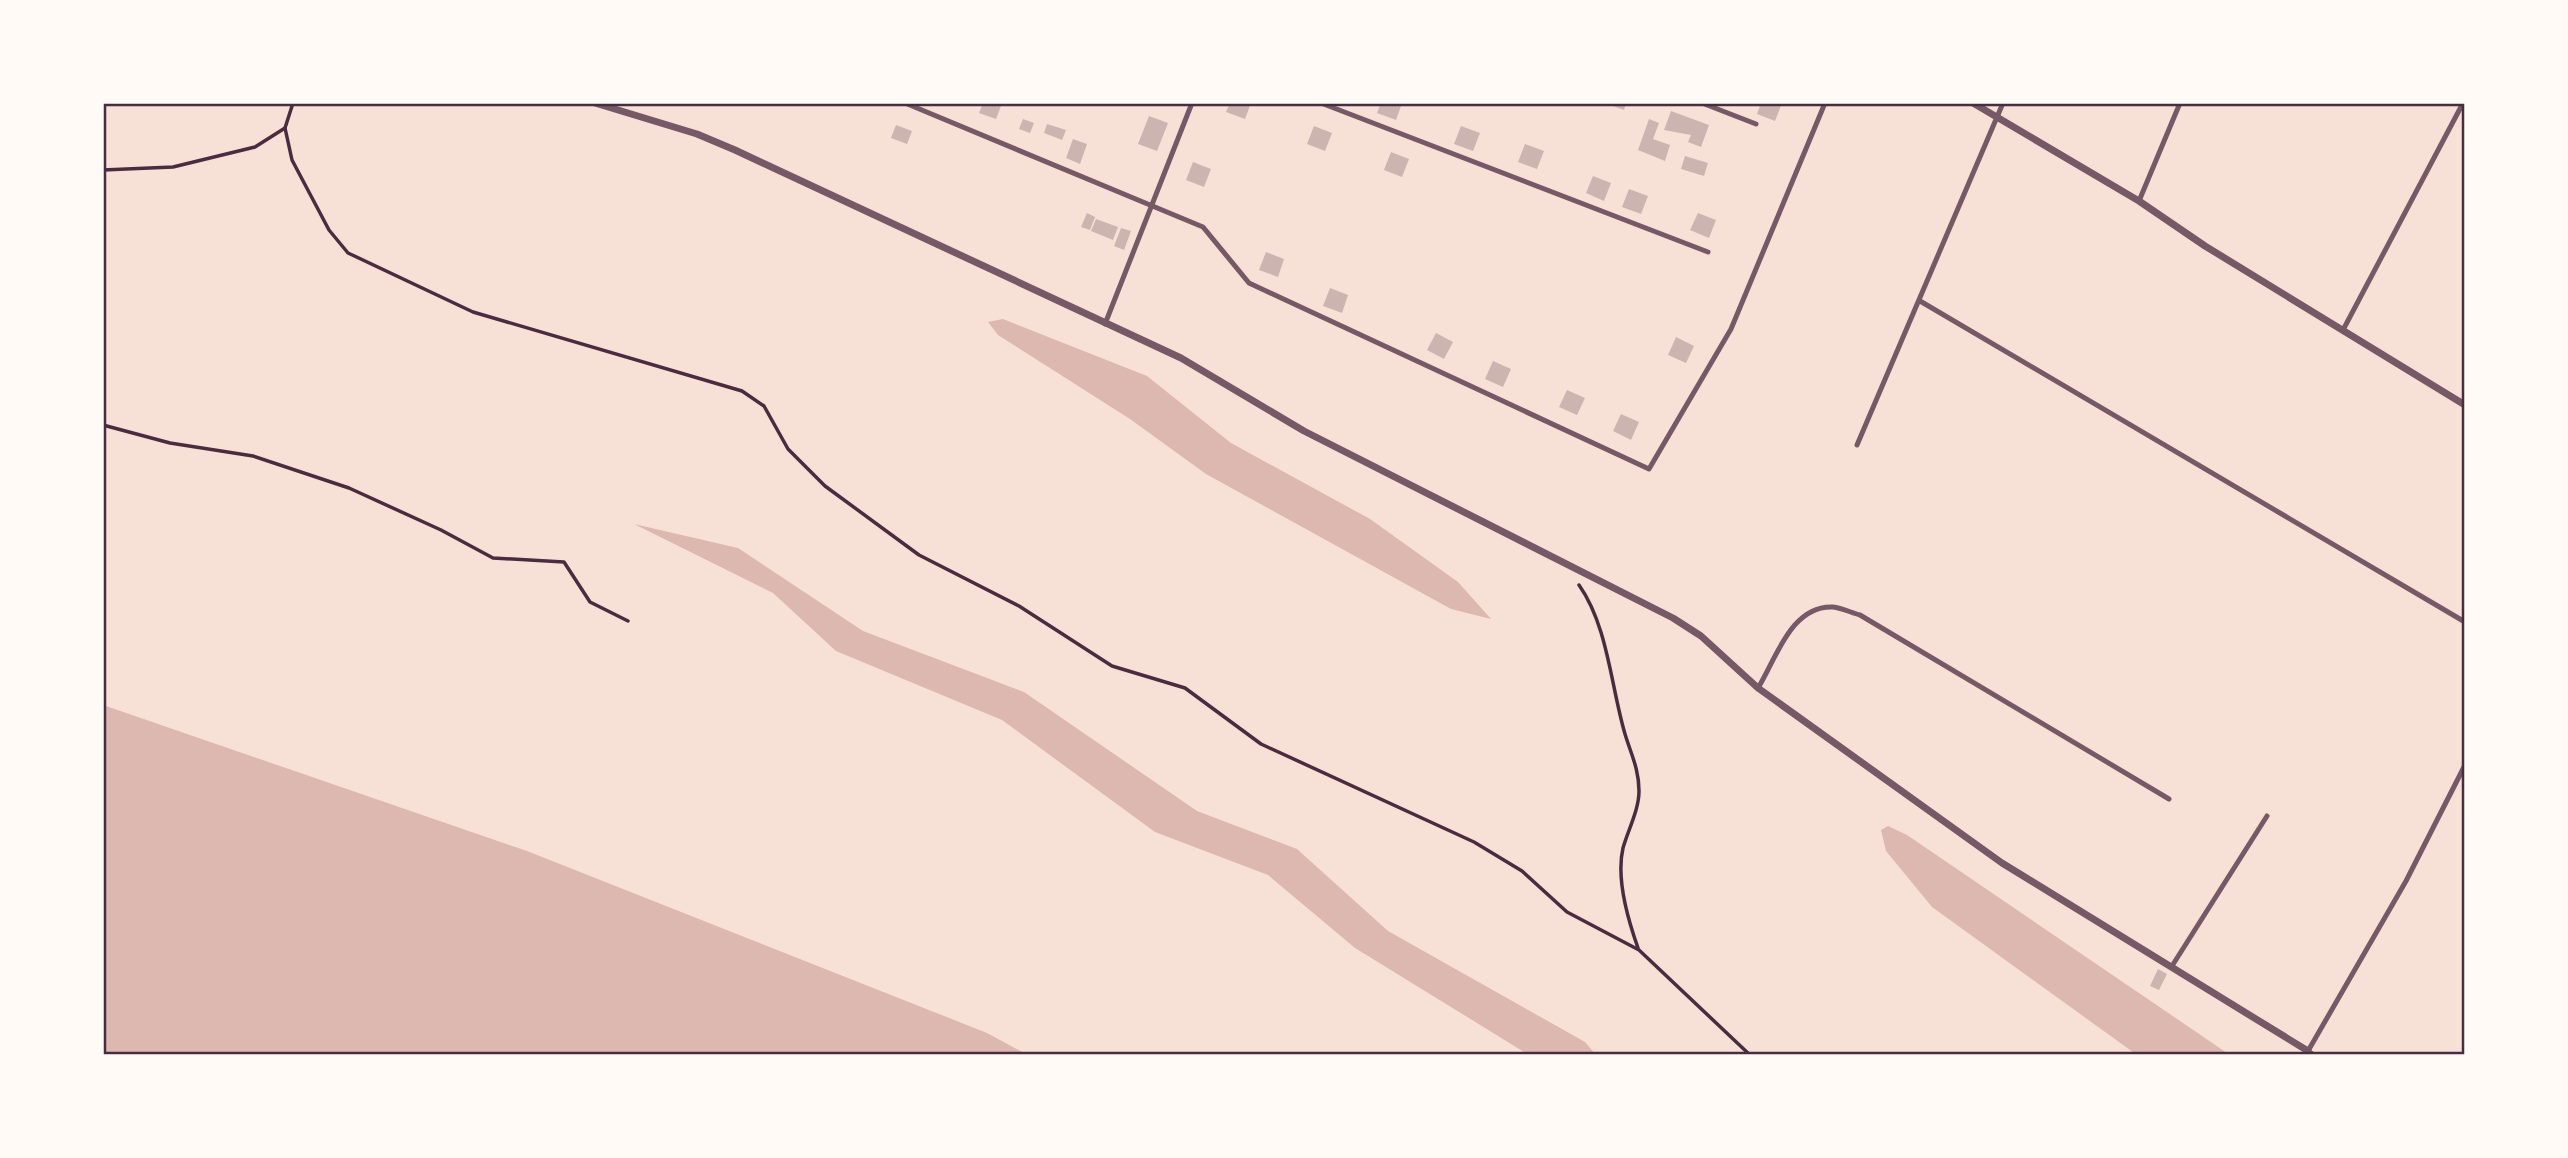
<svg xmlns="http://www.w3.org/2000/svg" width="2568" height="1158" font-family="Montserrat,sans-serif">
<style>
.water{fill:#dcb8b0}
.building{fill:#ccb4b1}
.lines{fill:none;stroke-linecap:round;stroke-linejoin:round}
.path{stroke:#4a2c40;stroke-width:3.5}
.service{stroke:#755966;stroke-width:5}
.minor{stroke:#755966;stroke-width:7}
.neatline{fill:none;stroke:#4a2c40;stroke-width:2.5}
</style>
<rect width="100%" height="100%" fill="#f7e1d7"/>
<g class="water">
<polygon points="1003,319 1147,376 1231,443 1370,519 1458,582 1491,619 1451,609 1206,474 1130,419 998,335 988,322"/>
<polygon points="634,524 738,548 863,631 1024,692 1197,811 1297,849 1388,931 1585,1042 1596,1055 1529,1055 1355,948 1268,875 1155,832 1002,720 836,651 773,593"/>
<polygon points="103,705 527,851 987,1033 1028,1055 103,1055"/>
<polygon points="1888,826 1907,835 2230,1055 2137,1055 1932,907 1886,851 1881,830"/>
</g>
<g class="building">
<polygon points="983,103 1002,103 996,119 979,113"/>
<polygon points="1230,103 1251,103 1245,119 1226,112"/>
<polygon points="1381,103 1402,103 1396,120 1377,113"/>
<polygon points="1605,103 1626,103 1624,110"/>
<polygon points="1761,103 1782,103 1775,121 1757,114"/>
<polygon points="1671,111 1709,125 1701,147 1688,142 1691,135 1664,130"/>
<polygon points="1149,116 1168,123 1157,151 1138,144"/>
<polygon points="1023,119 1034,123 1030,133 1019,129"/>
<polygon points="1649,119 1659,123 1653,139 1670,145 1665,161 1638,150"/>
<polygon points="1047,124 1066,130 1062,140 1044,133"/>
<polygon points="896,125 912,131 907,144 891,138"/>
<polygon points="1314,126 1332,133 1325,151 1307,144"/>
<polygon points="1461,126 1480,133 1473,151 1454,144"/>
<polygon points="1073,139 1087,144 1080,164 1066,158"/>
<polygon points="1525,144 1544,151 1537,169 1518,162"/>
<polygon points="1391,152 1409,159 1402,177 1384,170"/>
<polygon points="1685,156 1708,163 1704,176 1681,169"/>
<polygon points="1193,162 1211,169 1204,187 1186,180"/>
<polygon points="1593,176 1611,183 1604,201 1586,193"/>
<polygon points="1629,189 1648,196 1641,214 1622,207"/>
<polygon points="1087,213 1095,217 1090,230 1081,227"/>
<polygon points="1698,213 1716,220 1709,238 1690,230"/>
<polygon points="1096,219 1118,227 1113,240 1091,231"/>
<polygon points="1121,228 1131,231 1124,250 1114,246"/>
<polygon points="1266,252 1284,259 1278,277 1259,270"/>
<polygon points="1330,288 1348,295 1342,313 1323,306"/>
<polygon points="1436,333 1453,342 1444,359 1427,350"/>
<polygon points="1676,337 1694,346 1686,363 1668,355"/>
<polygon points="1493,361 1511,369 1503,387 1485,379"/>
<polygon points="1567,390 1585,398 1577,415 1559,407"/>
<polygon points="1621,414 1639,422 1631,440 1613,431"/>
<polygon points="2158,969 2167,974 2159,990 2150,986"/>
</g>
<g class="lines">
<g class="path">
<polyline points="293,103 285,128 292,160 329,230 348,253 473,312 742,391 764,406 788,449 825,486 919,555 1019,606 1112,666 1185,688 1261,744 1474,842 1522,871 1567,912 1639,950 1750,1055"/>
<polyline points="103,170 173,167 255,147 285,128"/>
<polyline points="103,425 170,443 253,456 349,488 441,530 493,558 564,562 590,602 628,621"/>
<path d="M1579 585C1608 626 1611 687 1625 734 1631 754 1639 769 1639 791 1639 810 1628 830 1623 848 1616 878 1628 920 1638 948"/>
</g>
<g class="service">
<polyline points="905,103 1203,227 1249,283 1649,469 1731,329 1825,103"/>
<polyline points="1321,103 1708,252"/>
<polyline points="1702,103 1756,124"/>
<polyline points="2139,201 2180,103"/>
<polyline points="1920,301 2465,622"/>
<polyline points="1105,324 1192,103"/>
<polyline points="2343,330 2463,103"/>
<polyline points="1857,445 2003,103"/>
<path d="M1758 688C1776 659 1791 605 1833 607 1842 608 1852 613 1860 615L2169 799"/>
<polyline points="2172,966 2267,816"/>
<polyline points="2314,1055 2308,1051 2406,881 2465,765"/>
</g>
<g class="minor">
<polyline points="595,103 697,134 735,150 1181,358 1304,431 1673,618 1701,636 1758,688 2002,863 2308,1051"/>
<polyline points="1973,103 2139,201 2205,246 2465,405"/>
</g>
</g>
<rect width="2568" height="1158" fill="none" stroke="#fffaf5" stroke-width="210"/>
<rect x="105" y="105" width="2358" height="948" class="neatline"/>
</svg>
